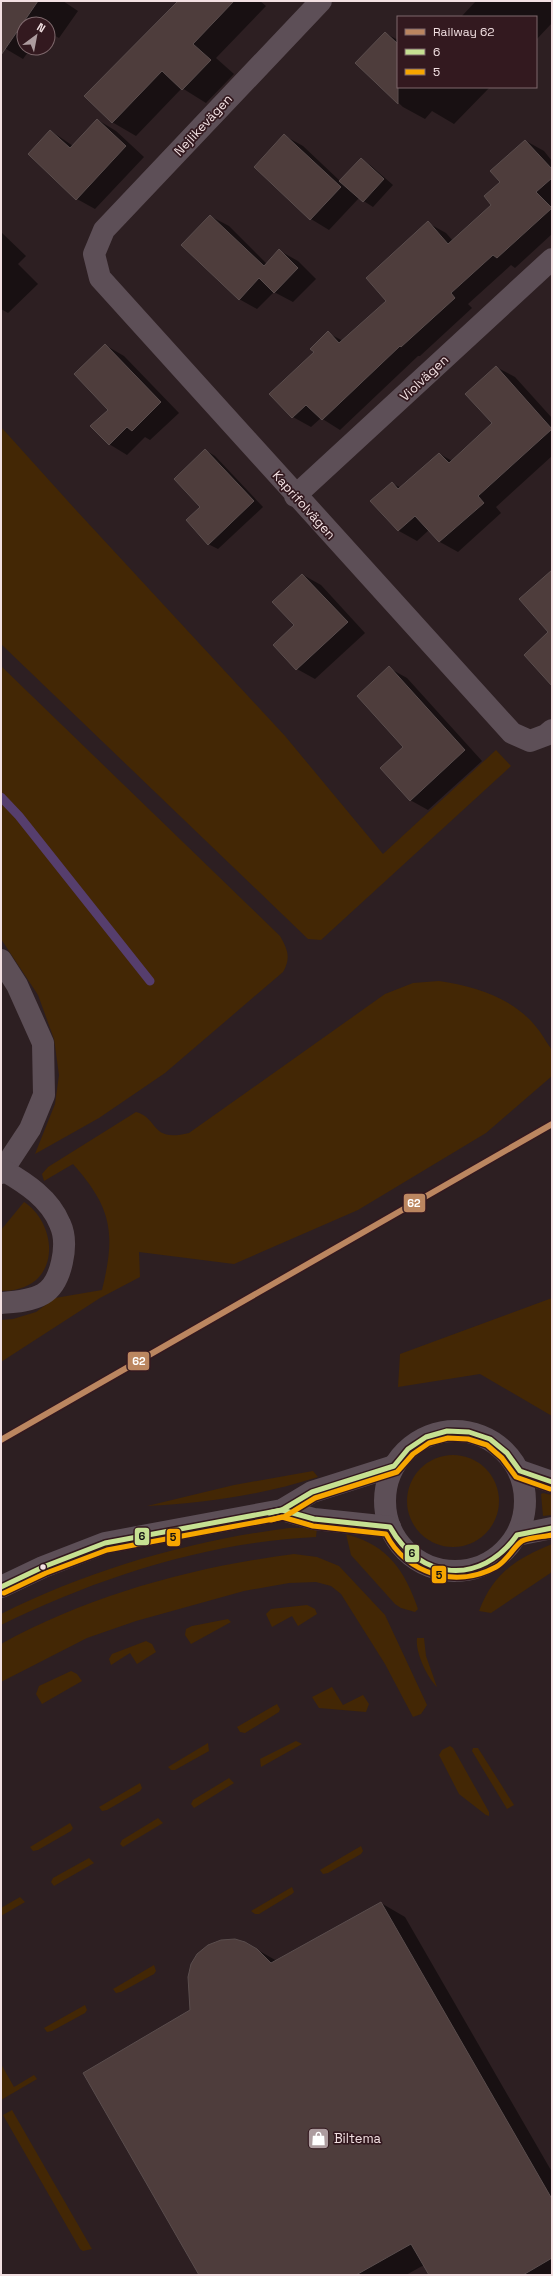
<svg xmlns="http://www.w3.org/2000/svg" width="553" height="2276" font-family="'Space Grotesk',sans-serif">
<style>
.green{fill:#432705}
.shadow{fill:#0007}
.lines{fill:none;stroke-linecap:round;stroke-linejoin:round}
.stream{stroke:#563e6d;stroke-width:9}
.building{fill:#4e3d3c;stroke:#5a4d4d}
.street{stroke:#5d4f57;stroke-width:22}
.bus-1-casing{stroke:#33191f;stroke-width:8}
.bus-2-casing{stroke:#33191f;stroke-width:8}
.bus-1{stroke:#c6e192;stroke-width:5}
.bus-2{stroke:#f7a600;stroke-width:5}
.rail-1-casing{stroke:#33191f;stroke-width:9}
.rail-1{stroke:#bb8660;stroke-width:6}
.bus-dot{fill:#f2e0e2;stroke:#33191f;stroke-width:1.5}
.labels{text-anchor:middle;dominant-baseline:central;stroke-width:3.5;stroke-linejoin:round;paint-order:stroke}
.street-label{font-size:13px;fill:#f2e0e2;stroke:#33191f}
.poi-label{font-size:13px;fill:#f2e0e2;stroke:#33191f;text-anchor:start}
.line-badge{stroke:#33191f;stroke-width:1.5}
.badge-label{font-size:11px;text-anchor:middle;font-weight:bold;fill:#fff}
.pale-badge-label{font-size:11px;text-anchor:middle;font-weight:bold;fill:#111}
</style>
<rect width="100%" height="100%" fill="#2d1f22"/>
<g class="green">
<polygon points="1,427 75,509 285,736 383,854 496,750 511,766 321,940 308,939 1,644"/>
<path d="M1 666 280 936C288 950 291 958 283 972L165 1073 99 1118 35 1154 55 1104 59 1075 54 1039 38 995 1 939Z"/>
<path d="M439 981C479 987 521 1000 544 1038 546 1042 550 1046 552 1051 553 1058 552 1068 552 1076L486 1133 358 1210 234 1264 139 1252 140 1277 100 1298 1 1362V1320L13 1319 36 1312 55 1298 102 1290C116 1233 112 1208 73 1164L44 1181 42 1174 48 1167 136 1112C159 1118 150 1143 189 1133L385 994 413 983Z"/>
<path d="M24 1202C48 1217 60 1258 36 1280 27 1288 13 1291 1 1291V1230Z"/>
<polygon points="552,1298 552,1416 480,1374 398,1387 400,1354"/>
<circle cx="453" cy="1501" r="46"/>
<path d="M313 1471 318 1477C262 1495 205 1503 147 1506L234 1485Z"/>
<polygon points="543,1493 552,1495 552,1515 543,1516 541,1494"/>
<path d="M289 1528H317L316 1537C207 1542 99 1577 1 1625V1614C92 1569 189 1541 289 1528Z"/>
<path d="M346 1534C389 1546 404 1570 418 1609L415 1612 401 1608 395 1604 351 1555Z"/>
<path d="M552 1544V1572L491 1613 479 1611C493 1573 516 1559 552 1544Z"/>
<path d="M294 1554 317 1557 339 1566 385 1615 427 1705 421 1714 413 1717 385 1664 341 1594 331 1586 316 1582 289 1583 244 1591 136 1621 87 1638 1 1682V1644C90 1595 193 1567 294 1554Z"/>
<polygon points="307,1605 315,1609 317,1614 298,1626 292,1616 272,1627 266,1614 271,1609"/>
<polygon points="228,1619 231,1622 191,1644 185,1635 186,1629 192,1626"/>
<path d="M417 1638H424L426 1656 437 1687C427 1677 415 1652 417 1638Z"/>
<polygon points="146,1641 152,1644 156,1652 137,1664 130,1653 111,1665 109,1659 112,1654"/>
<polygon points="71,1671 77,1674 82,1681 42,1704 36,1694 39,1686"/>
<polygon points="332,1687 343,1705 363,1695 369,1704 366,1712 319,1708 312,1697"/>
<polygon points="277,1704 280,1709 279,1712 245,1733 240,1732 237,1727"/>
<polygon points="296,1741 302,1744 261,1767 260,1759"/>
<polygon points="208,1743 209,1751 175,1770 171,1770 168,1767"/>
<polygon points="450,1746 453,1748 489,1812 489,1816 486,1815 459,1794 439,1755 442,1750"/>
<polygon points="473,1748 478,1748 514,1805 507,1809 472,1751"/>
<polygon points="229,1778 234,1783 194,1808 191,1804 193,1800"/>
<polygon points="140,1783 142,1788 140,1791 107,1810 102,1811 99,1807"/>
<polygon points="158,1818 163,1823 123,1847 120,1844 122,1840"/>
<polygon points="70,1823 73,1828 71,1831 38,1850 33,1851 30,1847"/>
<polygon points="361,1846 363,1851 361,1854 328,1873 323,1874 320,1870"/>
<polygon points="89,1858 94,1863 54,1886 51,1882 53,1878"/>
<polygon points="292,1887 294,1892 292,1894 259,1914 255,1914 251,1911"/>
<polygon points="20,1897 25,1902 1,1916 1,1908"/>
<polygon points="154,1965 156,1971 154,1974 121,1992 116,1993 113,1989"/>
<polygon points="85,2005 87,2010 85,2013 52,2031 47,2032 44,2028"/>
<polygon points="1,2064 14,2087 34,2075 37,2079 1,2100"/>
<polygon points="12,2110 16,2117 92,2249 83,2251 80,2249 3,2115"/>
</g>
<g class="shadow">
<polygon points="1,1 63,1 78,11 59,38 48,32 48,24 24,24 24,48 31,48 23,59 1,46"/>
<polygon points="179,1 260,1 266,6 216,58 234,74 206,103 182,88 136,136 112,122"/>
<polygon points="476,1 551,1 552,23 536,40 536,17 461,17"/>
<polygon points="385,33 398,40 398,87 490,87 454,124 432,111 425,119 403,107 356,63"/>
<polygon points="98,120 116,131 144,157 95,209 77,199 51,131 73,146"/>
<polygon points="285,136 303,146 340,181 361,159 370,165 393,185 373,207 359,198 329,230 311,219"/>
<polygon points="526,141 544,151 552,161 552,234 515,268 511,265 468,304 472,308 420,356 418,356 340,430 321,418 311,427 293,417 315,352 328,333 343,341 388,301 428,223 446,233 453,241 493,205 502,182"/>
<polygon points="210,216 229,226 267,264 280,251 298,261 316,279 293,302 274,292 257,309 239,299"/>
<polygon points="1,232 26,256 18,264 38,284 8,313 1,309"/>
<polygon points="105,345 124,356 179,413 150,440 145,437 127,455 109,444"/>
<polygon points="496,367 515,377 552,418 552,456 496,507 501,513 458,552 440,542 429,530 417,541 399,531 372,501 392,483 401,488 440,454 452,461 494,423"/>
<polygon points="205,450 215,456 263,507 218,549 208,544"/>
<polygon points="303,575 321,585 365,633 315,679 297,669 295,625"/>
<polygon points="389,668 407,678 482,761 428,810 410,800 405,747"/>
<polygon points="381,1903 405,1917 552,2172 552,2275 430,2275 424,2265 406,2275 201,2275 191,2010 245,1943 277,1961"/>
</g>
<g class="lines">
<polyline class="stream" points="1,797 19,816 150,981"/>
</g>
<g class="building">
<polygon points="1,1 38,1 1,55"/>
<polygon points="178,1 234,1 193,44 211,60 182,90 162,71 112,123 84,96"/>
<polygon points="385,32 398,44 398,104 355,63"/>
<polygon points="97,119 126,146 76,200 28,154 50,130 70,148"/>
<polygon points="284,134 341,187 310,220 254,167"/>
<polygon points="525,140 552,169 552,178 536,192 552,208 497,258 493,255 451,293 455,298 401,347 400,346 322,420 306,405 292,418 269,394 314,352 310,349 328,331 339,343 386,301 366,278 428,221 448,244 491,205 484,196 500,182 490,171"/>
<polygon points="361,158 384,179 363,202 339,181"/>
<polygon points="210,215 264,266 279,249 298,268 274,293 259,278 239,300 181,245"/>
<polygon points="105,344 161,402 132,431 127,427 109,445 90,426 108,410 74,374"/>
<polygon points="496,366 552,429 478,496 484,503 439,542 415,516 398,531 370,501 392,482 398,489 439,453 449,463 492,423 465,394"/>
<polygon points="205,449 254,501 208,545 186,520 200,507 174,479"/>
<polygon points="552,570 552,686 524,655 548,632 519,599"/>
<polygon points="302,574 348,622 296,670 273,645 294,625 272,602"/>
<polygon points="389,666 465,750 410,801 380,768 403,747 357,696"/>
<polygon points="381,1902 552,2199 552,2258 523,2275 429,2275 411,2244 356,2275 199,2275 83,2073 190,2010 188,1977 191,1964 197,1954 208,1945 221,1940 235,1939 245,1942 257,1949 271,1963"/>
</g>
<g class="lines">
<g class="street">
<polyline points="321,1 104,230 94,254 100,278 512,733 530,741 546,735 552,730"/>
<polyline points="295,496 552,259"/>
<polyline points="1,960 17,985 43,1043 44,1095 30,1129 1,1173"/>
<path d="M1 1303C14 1302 31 1301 43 1294 62 1283 69 1243 60 1224 50 1199 26 1183 3 1170"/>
<circle cx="455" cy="1501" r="70"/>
<polyline points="520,1471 552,1482"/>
<polyline points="282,1510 314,1519 390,1527"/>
<polyline points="517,1535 552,1528"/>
<polyline points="1,1587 43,1567 105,1543 282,1510 312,1492 394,1466"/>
</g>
<defs>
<g id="bus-1">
<path d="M269 1513 282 1510 314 1519 390 1527C420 1581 481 1586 517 1535L552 1528"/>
<polyline points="1,1587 43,1567 105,1543 282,1510 312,1492 394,1466 408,1449 426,1437 447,1431 469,1432 490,1439 507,1453 520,1471 552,1482"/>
</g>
<g id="bus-2">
<path d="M271 1520 282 1517 313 1526 386 1534C406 1574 456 1589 496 1567 507 1561 515 1545 522 1541 530 1537 543 1537 552 1535"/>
<polyline points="4,1593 46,1573 107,1550 284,1517 315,1498 397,1472 413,1454 429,1443 448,1438 468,1439 487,1445 502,1458 516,1477 550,1489"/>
</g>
</defs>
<use href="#bus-1" class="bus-1-casing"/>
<use href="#bus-2" class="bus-2-casing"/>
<use href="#bus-1" class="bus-1"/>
<use href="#bus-2" class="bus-2"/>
<defs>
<polyline id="rail-1" points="1,1440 552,1124"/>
</defs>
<use href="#rail-1" class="rail-1-casing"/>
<use href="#rail-1" class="rail-1"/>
</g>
<defs>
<symbol id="shop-square" viewBox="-11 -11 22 22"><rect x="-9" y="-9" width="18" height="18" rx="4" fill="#ad9c9f" stroke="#33191f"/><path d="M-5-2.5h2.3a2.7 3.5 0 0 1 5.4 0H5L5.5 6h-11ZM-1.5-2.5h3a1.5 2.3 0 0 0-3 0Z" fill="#fff"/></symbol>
</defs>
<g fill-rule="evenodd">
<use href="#shop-square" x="306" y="2126" width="25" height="25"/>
</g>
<circle class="bus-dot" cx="43" cy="1567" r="3.5"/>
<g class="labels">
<g class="street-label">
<text transform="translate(203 125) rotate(-47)">Nejlikevägen</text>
<text transform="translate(424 378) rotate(-43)">Violvägen</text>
<text transform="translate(304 505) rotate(48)">Kaprifolvägen</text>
</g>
<g class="poi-label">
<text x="334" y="2138">Biltema</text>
</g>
</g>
<g class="line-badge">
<rect x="403" y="1193" width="23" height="20" rx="4" fill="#bb8660"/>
<rect x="127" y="1351" width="23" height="20" rx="4" fill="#bb8660"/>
<rect x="134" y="1527" width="16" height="19" rx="4" fill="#c6e192"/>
<rect x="166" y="1528" width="15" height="19" rx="4" fill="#f7a600"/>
<rect x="404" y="1544" width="16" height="19" rx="4" fill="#c6e192"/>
<rect x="431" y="1565" width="16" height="19" rx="4" fill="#f7a600"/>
</g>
<g class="badge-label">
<text x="414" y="1207">62</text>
<text x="139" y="1365">62</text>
</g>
<g class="pale-badge-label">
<text x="142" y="1540">6</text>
<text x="173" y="1541">5</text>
<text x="412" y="1557">6</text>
<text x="439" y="1579">5</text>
</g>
<rect width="553" height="2276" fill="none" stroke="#f2e0e2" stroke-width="4"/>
<rect x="397" y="16" width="140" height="72" fill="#33191f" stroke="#7f696d"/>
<rect x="405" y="29" width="20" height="6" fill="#bb8660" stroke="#7f696d"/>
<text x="433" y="36" font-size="12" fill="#f2e0e2">Railway 62</text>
<rect x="405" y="49" width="20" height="6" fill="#c6e192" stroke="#7f696d"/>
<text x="433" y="56" font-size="12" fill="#f2e0e2">6</text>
<rect x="405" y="69" width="20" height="6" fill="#f7a600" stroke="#7f696d"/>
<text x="433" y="76" font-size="12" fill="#f2e0e2">5</text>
<g transform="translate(36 36) rotate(32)"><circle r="19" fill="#33191f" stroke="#7f696d"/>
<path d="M0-3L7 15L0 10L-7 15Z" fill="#ad9c9f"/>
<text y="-6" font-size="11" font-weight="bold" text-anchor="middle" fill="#f2e0e2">N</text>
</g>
</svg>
